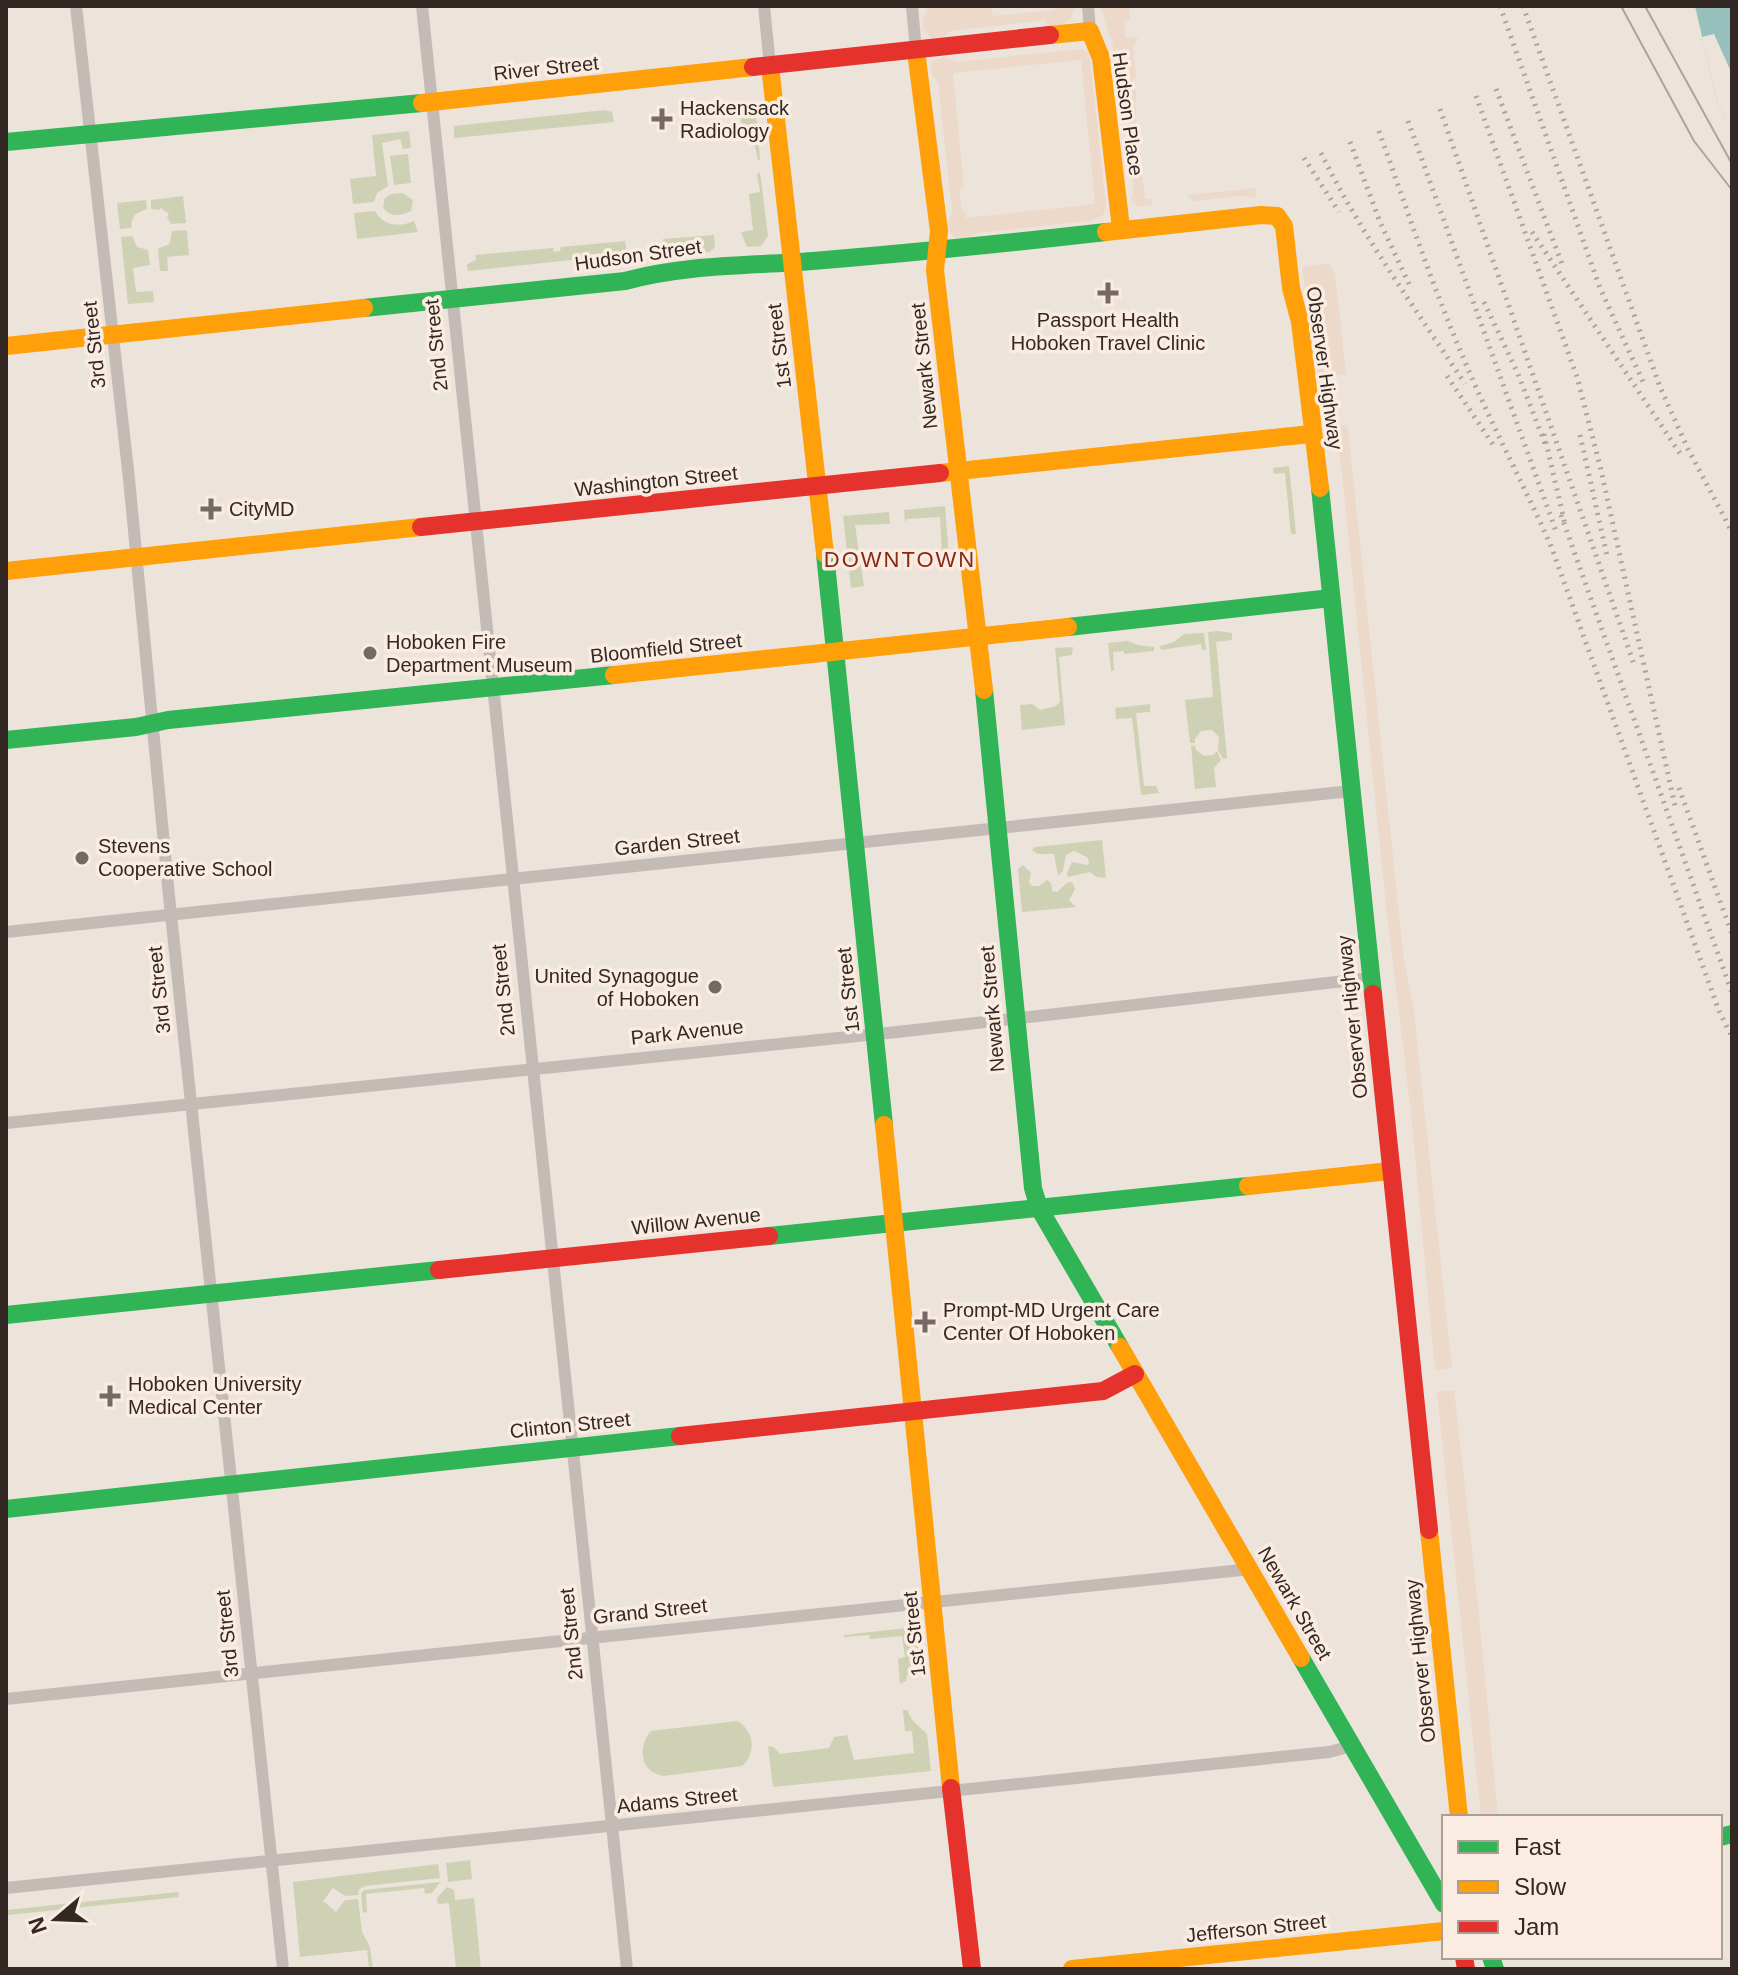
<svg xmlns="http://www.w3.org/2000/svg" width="1738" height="1975" font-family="Arial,sans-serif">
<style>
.green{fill:#cfd1b4}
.plaza{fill:#ecd9c9;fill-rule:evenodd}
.water{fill:#97c0bc}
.pier{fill:#ece3db}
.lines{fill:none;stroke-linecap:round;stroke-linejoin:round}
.street{stroke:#c4bbb6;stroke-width:12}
.fast{stroke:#30b455;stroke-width:18}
.slow{stroke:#ff9f0a;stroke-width:18}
.jam{stroke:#e5322d;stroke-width:18}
.tram{stroke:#aca49f;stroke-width:2}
.rail{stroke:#aca49f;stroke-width:5;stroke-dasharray:2 6;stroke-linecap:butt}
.poi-dot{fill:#746964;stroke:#faece1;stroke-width:3}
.labels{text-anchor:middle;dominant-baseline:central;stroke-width:7;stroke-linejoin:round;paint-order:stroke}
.street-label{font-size:20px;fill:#342824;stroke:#faece1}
.poi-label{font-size:20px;fill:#342824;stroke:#faece1;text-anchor:start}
.neighbourhood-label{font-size:22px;letter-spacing:2px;fill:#892817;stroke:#faece1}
</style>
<rect width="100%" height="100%" fill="#ece3db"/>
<g class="green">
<polygon points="755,104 760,159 758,161 753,136 742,137 740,106"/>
<polygon points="605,110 612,112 614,122 454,138 454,126"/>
<polygon points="409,131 411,148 403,149 400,139 382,143 388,186 377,193 374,202 353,204 350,179 376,176 372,135"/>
<polygon points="408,154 411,183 394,185 390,156"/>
<polygon points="760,172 768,236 761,246 747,247 741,232 753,230 749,194 760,192 757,174"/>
<path d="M403 193 413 200 411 211C401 216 388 218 383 206L385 198 391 194Z"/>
<polygon points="183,196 186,223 171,224 167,217 169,214 161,208 159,210 151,209 151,200"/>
<path d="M146 200 147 209C133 214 133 215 131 228L120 229 117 203Z"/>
<path d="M375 211C383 227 401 227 414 221L418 232 357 239 354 213Z"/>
<path d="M187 230 189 255 167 257 168 271H160L158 249C173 242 169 247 172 231Z"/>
<polygon points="714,235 715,247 710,252 665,255 663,239"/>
<polygon points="132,236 137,247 148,250 150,265 133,268 136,292 153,291 154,302 128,304 121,237"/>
<polygon points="625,241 627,254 468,271 467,264 476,260 475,255 553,248 554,252 560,251 561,247"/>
<polygon points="1289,466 1296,534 1291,534 1285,473 1274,474 1273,468"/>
<polygon points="945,506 949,557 942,557 940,517 907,519 905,522 904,510"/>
<polygon points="889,512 890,524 855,525 864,586 851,588 843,516"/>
<polygon points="1218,631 1232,633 1232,640 1216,642 1227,758 1223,759 1218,750 1219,737 1212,730 1201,731 1195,739 1195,743 1190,743 1185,700 1213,697 1208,632"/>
<polygon points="1204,633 1206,650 1202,650 1201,644 1161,650 1160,646 1174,642 1184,634"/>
<polygon points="1128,641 1138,645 1154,647 1154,651 1124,654 1124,651 1113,652 1114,671 1111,671 1108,643"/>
<polygon points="1073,647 1072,655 1059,657 1065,725 1022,730 1020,705 1032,704 1040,710 1056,706 1060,702 1055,648"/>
<polygon points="1150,704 1150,712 1136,713 1144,786 1156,786 1159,793 1141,795 1132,718 1116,719 1115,708"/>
<polygon points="1195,745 1196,750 1204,756 1213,755 1217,751 1221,760 1214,768 1216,787 1195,789 1191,746"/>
<polygon points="1102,840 1106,878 1097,877 1090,872 1068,877 1067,873 1072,862 1088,865 1089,862 1087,857 1074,851 1066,855 1063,871 1058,876 1054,854 1038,854 1032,850 1035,847"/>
<polygon points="1023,865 1031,873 1029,882 1032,886 1039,886 1047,880 1051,883 1052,891 1057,892 1067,883 1072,882 1075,889 1069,900 1076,907 1022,912 1018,869"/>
<polygon points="916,1627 919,1657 909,1667 906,1681 900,1684 898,1659 905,1657 902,1636 870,1639 869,1635 844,1637 844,1635"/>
<polygon points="903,1710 907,1710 912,1720 927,1734 931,1771 773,1787 768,1746 774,1747 780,1754 829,1748 834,1737 847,1735 854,1760 914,1753 912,1731 905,1731"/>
<path d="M737 1721C754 1730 757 1753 742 1766L663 1776C640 1772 637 1747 651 1731Z"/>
<polygon points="470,1860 472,1879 448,1882 446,1863"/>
<polygon points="438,1864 440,1878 365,1886 359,1889 358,1895 345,1896 333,1888 323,1901 336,1912 345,1900 358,1899 362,1932 370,1947 373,1969 369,1969 367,1950 300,1957 293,1882"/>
<polygon points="440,1882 432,1893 425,1894 424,1888 366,1894 367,1912 363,1913 361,1894 364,1890"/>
<polygon points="447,1887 454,1890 455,1900 474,1898 481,1969 456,1969 449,1903 438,1904 437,1898"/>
<polygon points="178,1892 179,1897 8,1915 7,1910"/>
</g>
<g class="plaza">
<polygon points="926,6 991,6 993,16 1055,10 1055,6 1074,8 1071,18 1062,25 1049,26 1045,20 950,31 943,37 931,38 923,28 922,17 927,13"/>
<polygon points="1100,6 1129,6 1130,20 1125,22 1125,38 1138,37 1133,49 1136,77 1133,80 1137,97 1135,103 1144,191 1146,199 1152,199 1153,205 1139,207 1131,201 1134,190 1124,92 1116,75 1113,46"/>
<path d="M1081 49 1088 53 1090 59 1106 206 1103 215 1090 221 977 233 967 238H955L948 230 947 223 952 212 938 83 931 74 932 61 944 57 958 62ZM1081 60 1095 204 966 218 965 211H962L959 189 964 188 953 73Z"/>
<polygon points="1256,188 1256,198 1240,196 1193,201 1187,195"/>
<polygon points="1329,263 1335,274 1346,374 1324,378 1333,422 1336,426 1347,425 1349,438 1404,961 1413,1004 1452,1368 1435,1370 1411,1113 1386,906 1341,464 1338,447 1323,408 1302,267"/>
<polygon points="1454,1390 1478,1604 1498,1817 1481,1817 1437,1392"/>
</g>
<polygon class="water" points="1695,6 1732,6 1732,133 1717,101"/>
<polygon class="pier" points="1714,34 1732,74 1731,132 1717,101 1702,37"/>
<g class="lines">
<g class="street">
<polyline points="76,6 129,479 169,896 283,1969"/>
<polyline points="422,6 627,1969"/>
<polyline points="764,6 770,66"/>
<polyline points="912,6 916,51"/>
<polyline points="1088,6 1090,31"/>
<polyline points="6,932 1351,791"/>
<polyline points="6,1123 897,1032 1371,978"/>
<polyline points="6,1699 1251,1569"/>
<polyline points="6,1888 1329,1752 1352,1746"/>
</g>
<g class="fast">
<polyline points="6,142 422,103"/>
<path d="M364 308 625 281C687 264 750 266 813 261 911 253 1009 243 1106 232"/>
<polyline points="1320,488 1373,994"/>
<polyline points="825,554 884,1125"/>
<polyline points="1068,627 1331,598"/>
<polyline points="984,690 1033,1188 1039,1208 1120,1347"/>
<polyline points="6,740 136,727 168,720 614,675"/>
<polyline points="769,1236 1248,1186"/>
<polyline points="6,1315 439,1270"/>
<polyline points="6,1509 680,1436"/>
<polyline points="1301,1658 1444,1904"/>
<polyline points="1720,1837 1732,1834"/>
<polyline points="1491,1957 1495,1969"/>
</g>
<g class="slow">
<polyline points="1050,35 1090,31 1101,58 1121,228"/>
<polyline points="916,51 939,231 935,270 984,690"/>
<polyline points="770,66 825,554"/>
<polyline points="422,103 753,67"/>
<polyline points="1106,232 1261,215 1277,216 1284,226 1291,288 1300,322 1320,488"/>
<polyline points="6,346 364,308"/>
<polyline points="940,473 1311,434"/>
<polyline points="6,571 421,527"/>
<polyline points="614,675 1068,627"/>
<polyline points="884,1125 951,1788"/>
<polyline points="1248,1186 1390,1171"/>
<polyline points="1120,1347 1301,1658"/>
<polyline points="1429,1530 1459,1817"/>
<polyline points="1072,1969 1444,1931"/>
</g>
<g class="jam">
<polyline points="753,67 1050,35"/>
<polyline points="421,527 940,473"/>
<polyline points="1373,994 1429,1530"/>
<polyline points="439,1270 769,1236"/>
<polyline points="680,1436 1103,1391 1135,1374"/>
<polyline points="951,1788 972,1969"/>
<polyline points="1464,1957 1466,1969"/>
</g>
<g class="tram">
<polyline points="1621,6 1694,141 1732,190"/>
<polyline points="1645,6 1732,164"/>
</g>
<g class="rail">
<polyline points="1500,6 1600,288 1644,384"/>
<polyline points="1523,6 1660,387 1688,449 1732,532"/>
<polyline points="1496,89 1562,264"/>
<polyline points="1476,96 1577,377 1601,470 1675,806"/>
<polyline points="1440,109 1635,667"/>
<polyline points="1408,121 1557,534"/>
<path d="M1379 131C1409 216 1438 302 1475 385 1499 439 1527 492 1551 546L1719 1011 1732 1037"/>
<polyline points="1350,142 1380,222 1409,284"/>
<path d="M1321 153C1361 234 1415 308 1465 384"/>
<polyline points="1304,158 1339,212"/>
<polyline points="1532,232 1683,458"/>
<polyline points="1484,302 1518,374 1546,446"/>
<polyline points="1447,376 1496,449"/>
<polyline points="1544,434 1565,524"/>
<polyline points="1580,435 1608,560"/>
<polyline points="1561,515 1732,993"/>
<polyline points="1679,788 1732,934"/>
</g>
</g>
<g class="poi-dot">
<path d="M658 107h8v8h8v8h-8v8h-8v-8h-8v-8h8z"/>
<path d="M1104 281h8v8h8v8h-8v8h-8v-8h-8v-8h8z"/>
<path d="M207 497h8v8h8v8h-8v8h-8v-8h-8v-8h8z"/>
<circle cx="370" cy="653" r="8"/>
<circle cx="82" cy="858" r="8"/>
<circle cx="715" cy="987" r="8"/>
<path d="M921 1310h8v8h8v8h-8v8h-8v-8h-8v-8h8z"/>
<path d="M106 1384h8v8h8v8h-8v8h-8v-8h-8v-8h8z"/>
</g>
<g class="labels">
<g class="street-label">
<text transform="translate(546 68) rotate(-6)">River Street</text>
<text transform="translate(1128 114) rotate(82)">Hudson Place</text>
<text transform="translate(638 255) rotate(-8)">Hudson Street</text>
<text transform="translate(94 345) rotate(-96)">3rd Street</text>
<text transform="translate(436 345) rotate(-96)">2nd Street</text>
<text transform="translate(779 346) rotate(-97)">1st Street</text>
<text transform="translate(924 366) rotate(-96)">Newark Street</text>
<text transform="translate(1325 368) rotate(82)">Observer Highway</text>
<text transform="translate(656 481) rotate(-6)">Washington Street</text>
<text transform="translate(666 648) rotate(-6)">Bloomfield Street</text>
<text transform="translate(677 842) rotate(-6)">Garden Street</text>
<text transform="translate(159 990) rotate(-96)">3rd Street</text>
<text transform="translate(503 990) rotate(-96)">2nd Street</text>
<text transform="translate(848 990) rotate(-96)">1st Street</text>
<text transform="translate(992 1009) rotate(-95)">Newark Street</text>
<text transform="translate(1352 1017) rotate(-96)">Observer Highway</text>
<text transform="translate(687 1032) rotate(-6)">Park Avenue</text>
<text transform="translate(696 1221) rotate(-6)">Willow Avenue</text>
<text transform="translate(570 1425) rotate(-6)">Clinton Street</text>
<text transform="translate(1295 1603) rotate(60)">Newark Street</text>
<text transform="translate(650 1611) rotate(-6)">Grand Street</text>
<text transform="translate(227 1634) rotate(-96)">3rd Street</text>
<text transform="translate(571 1634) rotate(-96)">2nd Street</text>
<text transform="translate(914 1634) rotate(-96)">1st Street</text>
<text transform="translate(1420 1661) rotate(-96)">Observer Highway</text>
<text transform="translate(677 1800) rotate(-6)">Adams Street</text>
<text transform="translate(1256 1928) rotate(-6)">Jefferson Street</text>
</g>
<g class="poi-label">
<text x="680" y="108">Hackensack<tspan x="680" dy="23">Radiology</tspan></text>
<text x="1108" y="320" text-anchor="middle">Passport Health<tspan x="1108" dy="23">Hoboken Travel Clinic</tspan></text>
<text x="229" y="509">CityMD</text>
<text x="386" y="642">Hoboken Fire<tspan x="386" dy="23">Department Museum</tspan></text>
<text x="98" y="846">Stevens<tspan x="98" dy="23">Cooperative School</tspan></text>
<text x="699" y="976" text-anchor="end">United Synagogue<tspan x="699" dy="23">of Hoboken</tspan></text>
<text x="943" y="1310">Prompt-MD Urgent Care<tspan x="943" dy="23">Center Of Hoboken</tspan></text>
<text x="128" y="1384">Hoboken University<tspan x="128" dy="23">Medical Center</tspan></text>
</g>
<g class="neighbourhood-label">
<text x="900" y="559">DOWNTOWN</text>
</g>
</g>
<rect width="1738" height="1975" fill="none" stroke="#342824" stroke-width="16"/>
<rect x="1442" y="1815" width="280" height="144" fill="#faece1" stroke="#ab9e95" stroke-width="2"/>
<rect x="1458" y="1841" width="40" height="12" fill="#30b455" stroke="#ab9e95" stroke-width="2"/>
<text x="1514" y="1855" font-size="24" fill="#342824">Fast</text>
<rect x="1458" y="1881" width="40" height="12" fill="#ff9f0a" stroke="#ab9e95" stroke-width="2"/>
<text x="1514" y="1895" font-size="24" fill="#342824">Slow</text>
<rect x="1458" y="1921" width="40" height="12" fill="#e5322d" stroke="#ab9e95" stroke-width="2"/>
<text x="1514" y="1935" font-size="24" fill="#342824">Jam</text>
<g transform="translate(56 1919) rotate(251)" stroke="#faece1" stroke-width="6" paint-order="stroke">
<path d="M0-6L14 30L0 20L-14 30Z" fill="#342824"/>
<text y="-12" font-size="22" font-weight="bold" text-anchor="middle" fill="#342824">N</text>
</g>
</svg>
